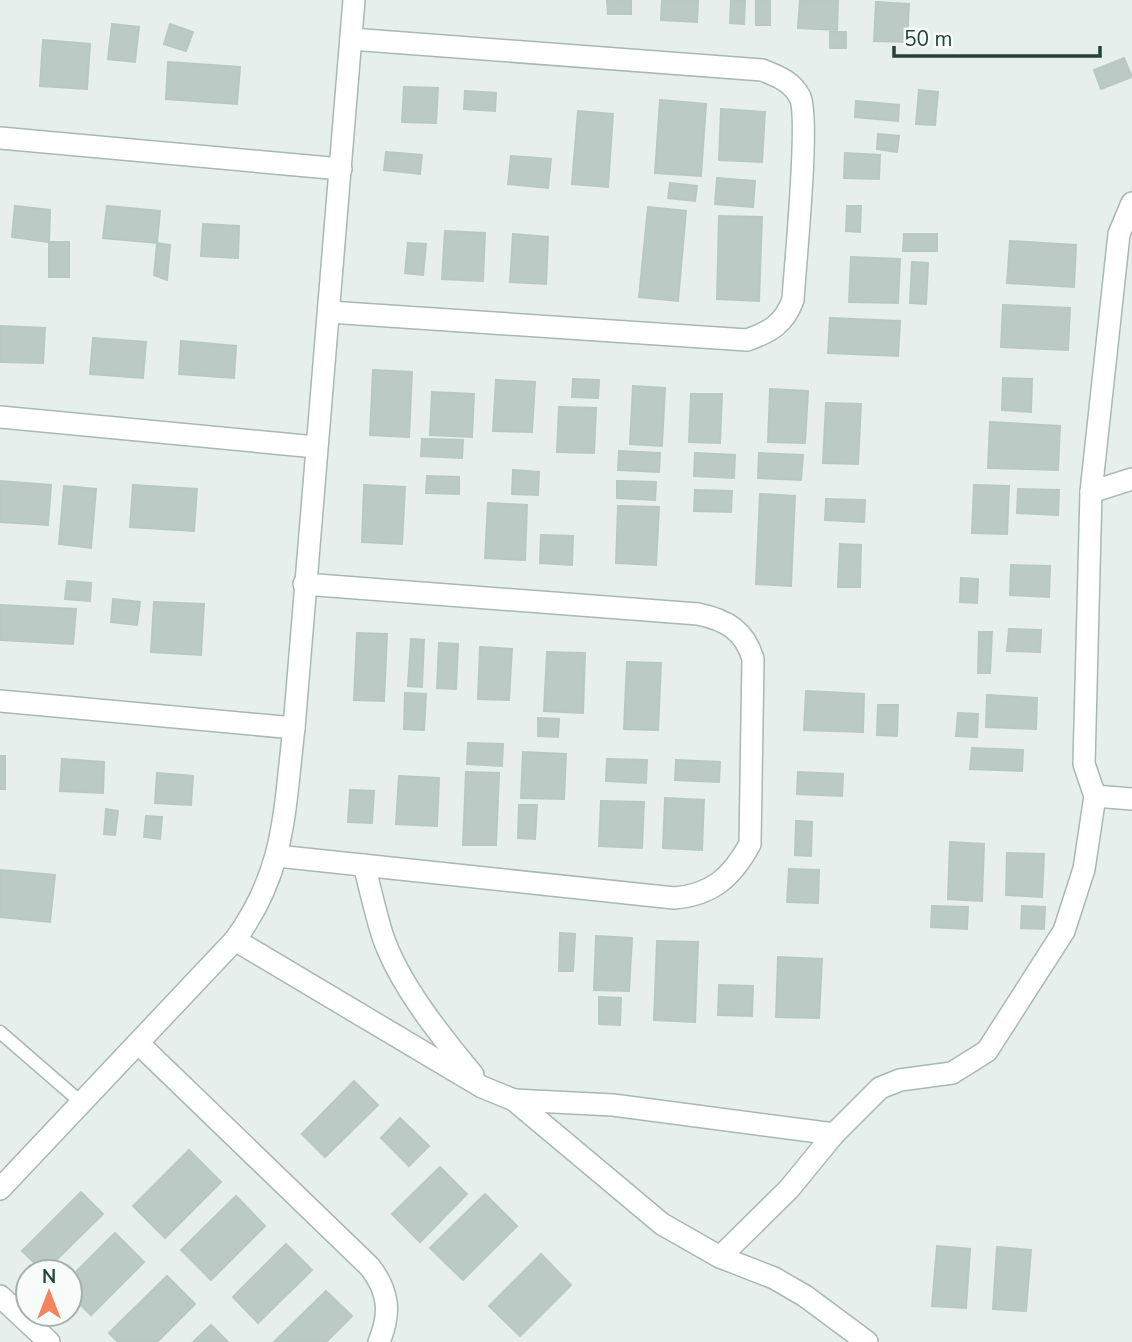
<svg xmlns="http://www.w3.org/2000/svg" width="1132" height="1342" font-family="'Nunito Sans',sans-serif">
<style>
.building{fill:#bbcac4;stroke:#b8c9c2;stroke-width:2}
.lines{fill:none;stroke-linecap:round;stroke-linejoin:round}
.lane-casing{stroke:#a8b8b2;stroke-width:15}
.street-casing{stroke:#a8b8b2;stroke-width:24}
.lane{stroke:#fff;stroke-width:12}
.street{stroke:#fff;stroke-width:21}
</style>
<rect width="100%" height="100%" fill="#e6efeb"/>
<g class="building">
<polygon points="607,0 631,0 631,14 608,14"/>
<polygon points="662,0 698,0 697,22 661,20"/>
<rect x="756" y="0" width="14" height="25"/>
<polygon points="800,0 838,0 837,30 798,28"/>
<polygon points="731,1 745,1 744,24 730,23"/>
<polygon points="876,2 909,4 907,42 874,41"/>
<polygon points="112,24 139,27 135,62 108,59"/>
<polygon points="170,24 193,32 186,51 164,44"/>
<rect x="830" y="32" width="16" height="16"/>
<polygon points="43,40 90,44 87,89 40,86"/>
<polygon points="1124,58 1132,77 1101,89 1094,70"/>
<polygon points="168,62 240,67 237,104 166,99"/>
<polygon points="404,87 438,88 436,123 402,122"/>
<polygon points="919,90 938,92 935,125 916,124"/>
<polygon points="465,91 496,93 495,111 464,109"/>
<polygon points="660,100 706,104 701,176 655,173"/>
<polygon points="856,101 899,105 898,121 855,117"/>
<polygon points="721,109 765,112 762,162 719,160"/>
<polygon points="578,111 613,114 608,187 572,184"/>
<polygon points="878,134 899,136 897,152 877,149"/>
<polygon points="386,152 422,155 420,174 384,170"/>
<polygon points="845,153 880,155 879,179 844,178"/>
<polygon points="511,156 551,159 548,188 508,184"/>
<polygon points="717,178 755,181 753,207 715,204"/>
<polygon points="670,183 697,186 695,201 668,198"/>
<polygon points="15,206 50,210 49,242 12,237"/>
<polygon points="107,206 160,211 157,243 103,238"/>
<polygon points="847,206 861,206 860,232 846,231"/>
<polygon points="648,207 686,211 678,301 639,297"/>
<polygon points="719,216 762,217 759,301 717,299"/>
<polygon points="203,224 239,226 238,258 201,256"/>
<polygon points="445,231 485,233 483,281 442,279"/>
<polygon points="513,234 548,237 546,284 510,282"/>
<polygon points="904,234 937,234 937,251 903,251"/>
<polygon points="1010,241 1076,245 1074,287 1007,283"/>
<rect x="49" y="242" width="20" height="35"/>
<polygon points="157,243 170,245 167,280 154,275"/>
<polygon points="408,243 426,244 423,275 405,273"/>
<polygon points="851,257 900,259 898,303 849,302"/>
<polygon points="912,262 928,263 926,304 910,303"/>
<polygon points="1003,305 1070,308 1068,350 1001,347"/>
<polygon points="830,318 900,321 898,356 828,353"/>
<polygon points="0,326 45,328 43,363 0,362"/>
<polygon points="93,338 146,342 143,378 90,374"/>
<polygon points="181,341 236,346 234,378 179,374"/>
<polygon points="373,370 412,372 409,437 370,435"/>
<polygon points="1003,378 1032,379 1031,412 1002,410"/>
<polygon points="573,379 599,380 598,398 572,397"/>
<polygon points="496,380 535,382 532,432 493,431"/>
<polygon points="633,386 665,388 662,446 630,444"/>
<polygon points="770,389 808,391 805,443 768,442"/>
<polygon points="432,392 474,394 472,437 430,435"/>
<polygon points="691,394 722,394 720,443 689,442"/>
<polygon points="826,403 861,404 858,464 823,463"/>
<polygon points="559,407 596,408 594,453 557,452"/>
<polygon points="990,422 1060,426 1058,470 988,468"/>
<polygon points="422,439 463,440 462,458 421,456"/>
<polygon points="619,451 660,453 659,472 618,470"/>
<polygon points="695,453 735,455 734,478 694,476"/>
<polygon points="759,453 803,455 801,480 758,478"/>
<polygon points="513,470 539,472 538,495 512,494"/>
<polygon points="427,476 459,477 459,494 426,493"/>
<polygon points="0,481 51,485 48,525 0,522"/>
<polygon points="617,481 656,482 655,500 617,498"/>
<polygon points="133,485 197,489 194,531 130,527"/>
<polygon points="364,485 405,487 402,544 362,542"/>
<polygon points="974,485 1009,486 1007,534 972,533"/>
<polygon points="64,486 96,489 91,548 59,544"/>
<polygon points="1018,489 1059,490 1058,515 1017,513"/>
<polygon points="695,490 732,491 731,512 694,511"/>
<polygon points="760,494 795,496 791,586 756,584"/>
<polygon points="826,499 865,500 864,522 825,520"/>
<polygon points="488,503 527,505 525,560 485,558"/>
<polygon points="618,506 659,507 656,565 616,563"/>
<polygon points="541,535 573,536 572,565 540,563"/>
<polygon points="840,544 861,545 860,587 838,587"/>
<polygon points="1011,565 1050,566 1049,597 1010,595"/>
<polygon points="961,578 978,579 977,603 960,602"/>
<polygon points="67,581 91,583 90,601 65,599"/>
<polygon points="113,599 140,602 137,625 111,622"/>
<polygon points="154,602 204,604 201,655 151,652"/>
<polygon points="0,605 76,609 73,644 0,640"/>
<polygon points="1009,629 1041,630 1040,652 1007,651"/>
<polygon points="979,632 992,632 990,673 978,673"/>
<polygon points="357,633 387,634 384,701 354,700"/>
<polygon points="411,639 424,640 422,687 408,686"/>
<polygon points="439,643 458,644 456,689 437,688"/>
<polygon points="480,647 512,649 509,700 478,699"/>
<polygon points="547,652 585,653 583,713 544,711"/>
<polygon points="627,662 661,663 658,730 624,729"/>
<polygon points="806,691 864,694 863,732 804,730"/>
<polygon points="405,693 426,694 424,730 404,729"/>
<polygon points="987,695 1037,698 1036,729 986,727"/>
<polygon points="878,705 898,705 897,736 877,735"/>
<polygon points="958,713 978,714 977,737 956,736"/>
<polygon points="538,718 559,719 558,737 538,736"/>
<polygon points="468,743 503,744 502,766 467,764"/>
<polygon points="972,748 1023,750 1022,771 970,769"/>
<polygon points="523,752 566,754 564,799 521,798"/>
<rect x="0" y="756" width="5" height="33"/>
<polygon points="62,759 104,762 103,793 60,791"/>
<polygon points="607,759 647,760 646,783 606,781"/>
<polygon points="676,760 720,762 719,782 675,780"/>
<polygon points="466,772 499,773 496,845 463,845"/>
<polygon points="798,772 843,774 842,796 797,794"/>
<polygon points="157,773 193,776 191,805 155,803"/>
<polygon points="399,776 439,778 437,826 396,824"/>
<polygon points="350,790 374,791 372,823 348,822"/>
<polygon points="665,798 704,800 702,850 663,848"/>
<polygon points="601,801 644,802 642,848 599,846"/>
<polygon points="519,805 537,805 535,839 518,838"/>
<polygon points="106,809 118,811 115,835 104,834"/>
<polygon points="146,816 162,817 160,839 144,837"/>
<polygon points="796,821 812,822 811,856 795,855"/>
<polygon points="950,842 984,844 982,901 948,899"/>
<polygon points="1007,853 1044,854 1042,897 1006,895"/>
<polygon points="789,869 819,870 818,903 787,902"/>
<polygon points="0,870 55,875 50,922 0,917"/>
<polygon points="932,906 968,907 967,929 931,927"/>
<polygon points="1022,906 1045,907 1044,929 1021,928"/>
<polygon points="560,933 575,934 573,971 559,971"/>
<polygon points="596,936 632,938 629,991 594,990"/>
<polygon points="657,941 698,942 695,1022 654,1020"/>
<polygon points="778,957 822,959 819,1018 776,1017"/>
<polygon points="719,985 753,986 752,1016 718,1015"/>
<polygon points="599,997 621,998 620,1025 599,1024"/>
<polygon points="354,1081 378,1105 325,1157 302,1134"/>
<polygon points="400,1118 429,1146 409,1166 381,1138"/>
<polygon points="189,1150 221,1182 165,1238 133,1206"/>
<polygon points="440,1167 467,1194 420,1242 392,1214"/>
<polygon points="81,1192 103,1214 44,1272 22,1251"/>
<polygon points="485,1194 517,1226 463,1280 430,1248"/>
<polygon points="236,1196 265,1226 211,1280 181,1250"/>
<polygon points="115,1233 144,1262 91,1315 70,1294 70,1278"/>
<polygon points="286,1244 312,1270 258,1323 233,1297"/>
<polygon points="937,1246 970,1249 966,1308 932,1306"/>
<polygon points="997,1247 1031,1250 1026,1311 993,1309"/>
<polygon points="541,1254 571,1285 520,1336 489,1306"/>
<polygon points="167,1276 195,1304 157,1342 118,1342 109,1333"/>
<polygon points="326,1291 352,1316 326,1342 274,1342"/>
<polygon points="211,1325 228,1342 193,1342"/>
</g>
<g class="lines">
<defs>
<polyline id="lane" points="0,1032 83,1104"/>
<g id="street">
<polyline points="0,138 341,169"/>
<polyline points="1132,203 1119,234 1091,492 1084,764 1095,796 1132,799"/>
<path d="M329 312 747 340C770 332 784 324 793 300 795 266 810 119 800 97 792 81 777 76 762 70L351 39"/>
<polyline points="0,417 316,447"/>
<polyline points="1091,492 1132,479"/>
<polyline points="0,701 294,728"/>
<path d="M277 856 674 898C712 895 732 877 750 844L753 659C745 631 727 620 698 614L304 584"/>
<path d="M364 865C370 888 375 911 382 934 398 983 440 1035 473 1075"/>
<polyline points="235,940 482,1087 514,1100 662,1224 720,1257 774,1278 805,1296 867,1342"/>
<path d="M139 1044 370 1267C389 1292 391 1313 379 1342"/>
<polyline points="514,1100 613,1105 834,1134 880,1088 900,1080 952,1073 987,1051 1064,931 1084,869 1095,796"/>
<path d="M0 1189 235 940C286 870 284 811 294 728L354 0"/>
<polyline points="720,1257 789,1189 834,1134"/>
<polyline points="0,1296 49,1342"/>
</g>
</defs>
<use href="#lane" class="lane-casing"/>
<use href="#street" class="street-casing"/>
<use href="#lane" class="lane"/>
<use href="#street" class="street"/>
</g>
<g transform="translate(49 1293)"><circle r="33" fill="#f7fbf9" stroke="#a3b1ad" stroke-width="2"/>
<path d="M0-5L12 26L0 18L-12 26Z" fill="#f4845f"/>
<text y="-10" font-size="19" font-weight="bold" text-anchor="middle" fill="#24423a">N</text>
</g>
<path d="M894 46v10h206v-10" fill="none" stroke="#24423a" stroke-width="3.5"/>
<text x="904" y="46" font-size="21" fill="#24423a" stroke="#f7fbf9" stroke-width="5" paint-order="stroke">50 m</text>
</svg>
